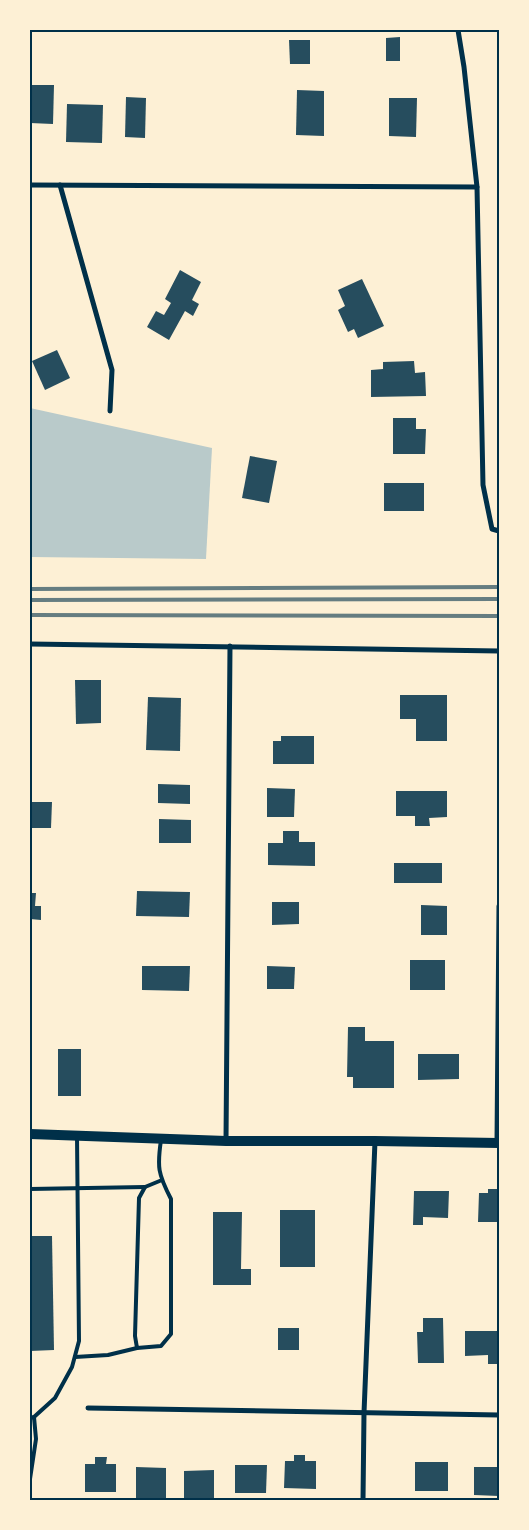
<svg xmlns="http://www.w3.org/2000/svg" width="529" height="1530" font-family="Jost,sans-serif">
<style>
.green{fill:#b9caca}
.building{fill:#264d5e}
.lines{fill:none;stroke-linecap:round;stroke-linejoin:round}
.service{stroke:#003049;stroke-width:4}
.minor{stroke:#003049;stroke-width:5}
.secondary{stroke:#003049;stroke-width:10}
.rail{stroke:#657d81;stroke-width:4}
.neatline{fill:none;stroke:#003049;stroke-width:2}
</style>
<rect width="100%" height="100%" fill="#fdf0d5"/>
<polygon class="green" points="30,408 212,448 206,559 30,557"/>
<g class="building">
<polygon points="400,37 400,61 386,61 386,38"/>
<polygon points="289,40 310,40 310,64 290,64"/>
<polygon points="30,85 54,85 53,124 30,123"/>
<polygon points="297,90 324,91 324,136 296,135"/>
<polygon points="126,97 146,98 145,138 125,137"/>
<polygon points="389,98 417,98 416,137 389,136"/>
<polygon points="67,104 103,105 102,143 66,142"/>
<polygon points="180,270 201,282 192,300 199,304 193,316 185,311 169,340 147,327 156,311 164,315 171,303 165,299"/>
<polygon points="362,279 384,326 358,338 354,329 348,332 338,310 345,306 338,290"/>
<polygon points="57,350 70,378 45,390 32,361"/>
<polygon points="414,361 415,373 425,372 426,396 371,397 371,370 383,369 383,362"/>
<polygon points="393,418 416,418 416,429 426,429 425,454 393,454"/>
<polygon points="250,456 277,461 269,503 242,498"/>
<rect x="384" y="483" width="40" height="28"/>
<polygon points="75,680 101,680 101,723 76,724"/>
<polygon points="400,695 447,695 447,741 416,741 416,719 400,719"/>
<polygon points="148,697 181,698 180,751 146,750"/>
<polygon points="281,736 314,736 314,764 273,764 273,741 281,741"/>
<polygon points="158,784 190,785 190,804 158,803"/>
<polygon points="267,788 295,789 294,817 267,817"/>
<polygon points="396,791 447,791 447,817 429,818 430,826 415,826 415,816 396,816"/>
<polygon points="30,802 52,802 51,828 30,828"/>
<polygon points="159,819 191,820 191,843 159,843"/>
<polygon points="283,831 299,831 299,842 315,842 315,866 268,865 268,843 283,843"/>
<rect x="394" y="863" width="48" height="20"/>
<polygon points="137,891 190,892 189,917 136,916"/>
<polygon points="30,893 36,893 35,906 41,906 41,920 30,919"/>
<polygon points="272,902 299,902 299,924 272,925"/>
<polygon points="421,905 447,906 447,935 421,935"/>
<rect x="410" y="960" width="35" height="30"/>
<polygon points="142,966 190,966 189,991 142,990"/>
<polygon points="267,966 295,967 294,989 267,989"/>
<polygon points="348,1027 365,1027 365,1041 394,1041 394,1088 353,1088 353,1077 347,1077"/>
<rect x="58" y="1049" width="23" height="47"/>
<polygon points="418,1054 459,1054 459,1079 418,1080"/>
<polygon points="488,1189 499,1189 499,1222 478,1222 479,1193 488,1193"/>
<polygon points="414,1191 449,1191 448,1218 423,1217 423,1225 413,1225"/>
<rect x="280" y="1210" width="35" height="57"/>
<polygon points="213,1212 242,1212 241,1269 251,1269 251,1285 213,1285"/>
<polygon points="30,1236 52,1236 54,1350 30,1351"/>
<polygon points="423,1318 443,1318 444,1363 418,1363 417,1332 423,1332"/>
<rect x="278" y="1328" width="21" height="22"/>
<polygon points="465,1331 499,1331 499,1364 488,1364 488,1355 465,1356"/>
<polygon points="294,1455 305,1455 305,1461 316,1461 316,1489 284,1488 285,1461 294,1461"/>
<polygon points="95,1457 107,1457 106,1464 116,1464 116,1492 85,1492 85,1464 95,1464"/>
<rect x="415" y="1462" width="33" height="29"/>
<polygon points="235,1465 267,1465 266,1493 235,1493"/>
<polygon points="136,1467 166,1468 166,1500 136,1500"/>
<polygon points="474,1467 499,1467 499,1496 474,1495"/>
<polygon points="214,1470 214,1500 184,1500 184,1471"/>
</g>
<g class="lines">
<g class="service">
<path d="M161 1140C157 1167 158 1174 171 1199V1334L161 1346 137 1348 135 1336 139 1198 145 1187 162 1180"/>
<polyline points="30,1189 145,1187"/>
<polyline points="75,1357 108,1355 137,1348"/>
<polyline points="30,1418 34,1417 55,1398 72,1367 79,1341 77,1136"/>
<polyline points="30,1479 36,1439 34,1417"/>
</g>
<g class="minor">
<polyline points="458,30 464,67 477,187 483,485 492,529 499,531"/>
<polyline points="30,185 477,187"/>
<polyline points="60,185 112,370 110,411"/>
<polyline points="30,644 499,651"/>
<polyline points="226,1141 230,646"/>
<polyline points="497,1143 499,906"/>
<polyline points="88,1408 499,1415"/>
<polyline points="363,1500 364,1413 375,1141"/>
</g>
<polyline class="secondary" points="30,1134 226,1141 375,1141 499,1143"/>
<g class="rail">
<polyline points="30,589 499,587"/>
<polyline points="30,600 499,599"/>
<polyline points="30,615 499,616"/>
</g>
</g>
<rect width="529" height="1530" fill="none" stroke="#fdf0d5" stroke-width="62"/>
<rect x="31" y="31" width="467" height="1468" class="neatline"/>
</svg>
